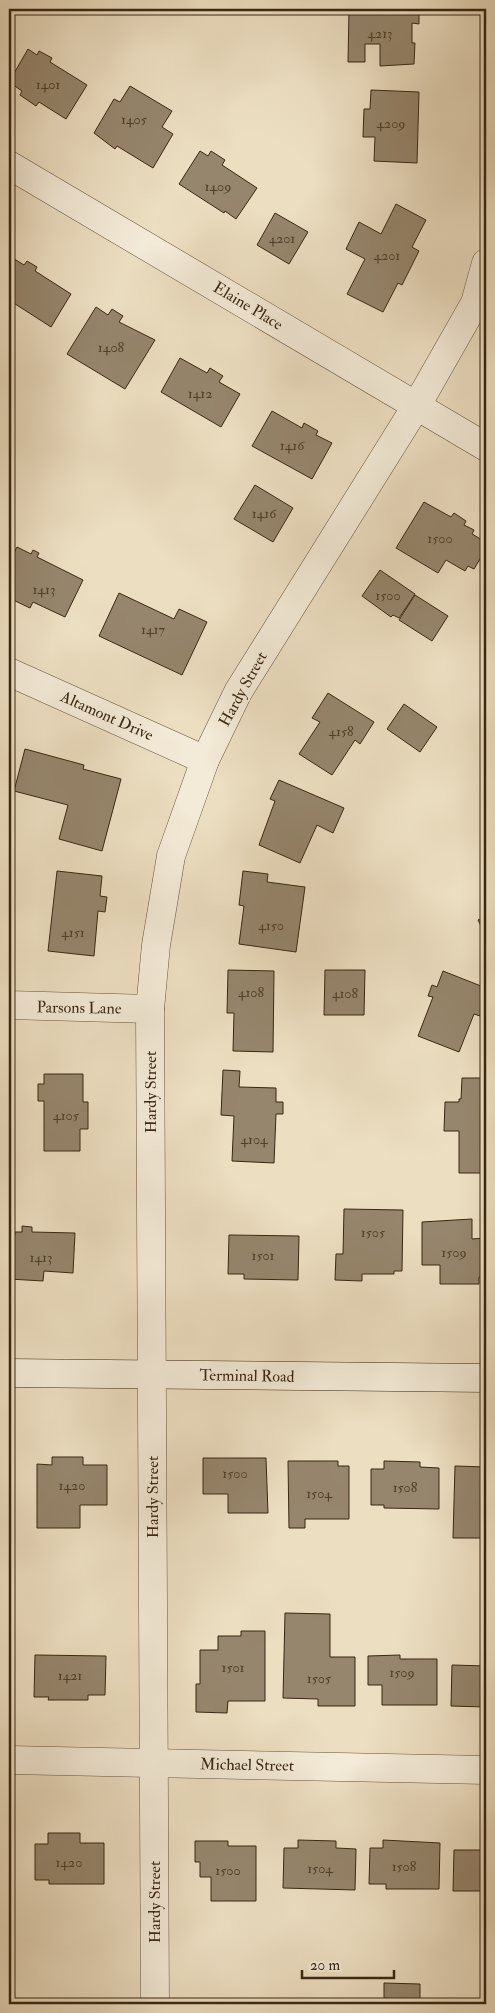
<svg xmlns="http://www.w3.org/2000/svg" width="495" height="2013" font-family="'IM FELL Double Pica',serif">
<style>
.building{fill:#96866d;stroke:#392712}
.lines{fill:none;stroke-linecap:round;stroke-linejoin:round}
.minor-casing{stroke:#66553e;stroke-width:29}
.secondary-casing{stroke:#392712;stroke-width:29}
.minor{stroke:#f3ead7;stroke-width:28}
.secondary{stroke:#f3ead7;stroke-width:28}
.labels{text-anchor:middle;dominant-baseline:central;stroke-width:4;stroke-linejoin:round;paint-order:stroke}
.number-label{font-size:14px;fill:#503f29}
.street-label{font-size:16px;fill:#392712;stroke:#f3ead7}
</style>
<rect width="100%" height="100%" fill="#ecdec1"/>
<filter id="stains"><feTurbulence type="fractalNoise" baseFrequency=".004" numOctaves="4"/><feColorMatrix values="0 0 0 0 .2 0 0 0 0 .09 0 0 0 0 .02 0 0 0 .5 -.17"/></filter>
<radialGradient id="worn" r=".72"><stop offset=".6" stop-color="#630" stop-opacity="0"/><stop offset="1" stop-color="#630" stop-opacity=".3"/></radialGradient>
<g class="building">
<polygon points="349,9 415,9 415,12 419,12 419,24 412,23 412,43 415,43 414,64 380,66 380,44 365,44 365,62 348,62"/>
<polygon points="28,49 37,55 39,51 52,58 50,62 87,85 66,119 39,102 36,106 20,95 22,91 9,82"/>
<polygon points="130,86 172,111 162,127 173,134 153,168 117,146 115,149 94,133 114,99 120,102"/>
<polygon points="371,90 419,92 417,163 374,161 375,137 363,137 364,109 370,109"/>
<polygon points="200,151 208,156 211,151 225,160 222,165 257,188 236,219 225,211 224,213 179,184"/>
<polygon points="396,204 426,220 412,247 419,251 402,285 398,283 383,312 347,294 365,259 346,249 359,222 381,234"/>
<polygon points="275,213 308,232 289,264 257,245"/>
<polygon points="11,257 24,265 27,261 37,267 35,271 71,294 51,327 9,300 9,261"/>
<polygon points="96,307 108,315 112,309 123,316 119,322 155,340 125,389 67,354"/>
<polygon points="180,358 207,373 210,368 223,376 219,382 240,394 221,427 161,392"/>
<polygon points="272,411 302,428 304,423 318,431 316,435 332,443 312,479 252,446"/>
<polygon points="255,485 293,508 273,542 234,519"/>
<polygon points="424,502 451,517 454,513 466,521 464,525 474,530 472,534 484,541 481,547 486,549 474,569 468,566 465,571 446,560 438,573 396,548"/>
<polygon points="17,547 31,554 33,550 39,553 37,557 83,580 65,617 33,602 30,608 9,598 9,562"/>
<polygon points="380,570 415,594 399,618 393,615 391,617 362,596"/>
<polygon points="119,593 174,619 179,609 207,622 182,675 99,636"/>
<polygon points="415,595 448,616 432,641 399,620"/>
<polygon points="328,693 374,722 360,744 355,740 332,775 299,754 320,722 312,718"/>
<polygon points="404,704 437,727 420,752 387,729"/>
<polygon points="25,749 84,765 83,769 121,779 102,851 59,839 68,805 14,791"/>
<polygon points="279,780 344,808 333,833 317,825 300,863 259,845 275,801 270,799"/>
<polygon points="57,871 102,876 100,896 107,897 105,912 98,911 94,956 48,951"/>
<polygon points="243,871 268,874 267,882 305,887 296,952 239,944 244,906 239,905"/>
<polygon points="486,916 486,936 478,920"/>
<polygon points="228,970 274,971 273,1052 233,1051 234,1013 227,1013"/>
<polygon points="325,970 365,970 364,1015 324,1015"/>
<polygon points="443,971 486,988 486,1009 483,1017 474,1014 459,1052 418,1036 433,997 428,996 432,985 437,987"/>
<polygon points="223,1070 240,1071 239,1087 276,1088 276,1102 283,1102 283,1114 276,1114 274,1163 232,1161 234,1116 221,1115"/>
<polygon points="44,1074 83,1074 83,1102 88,1102 88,1129 80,1129 80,1151 44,1151 44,1101 38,1101 38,1084 44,1084"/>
<polygon points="462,1078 486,1078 486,1173 459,1173 459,1131 444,1131 445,1102 459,1102 459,1099 461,1099"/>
<polygon points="344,1209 403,1210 402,1271 394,1271 394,1274 362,1274 362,1281 335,1280 336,1254 343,1254"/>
<polygon points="472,1219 472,1239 486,1238 486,1277 479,1277 479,1284 440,1284 440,1265 422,1265 422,1222"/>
<polygon points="22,1226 32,1227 32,1232 75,1233 73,1273 44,1271 43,1281 9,1279 9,1243 14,1243 15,1232 22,1232"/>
<polygon points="229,1235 299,1236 298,1280 244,1279 244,1274 228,1274"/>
<polygon points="52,1457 83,1457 83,1465 107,1465 107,1505 80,1505 80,1528 37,1528 37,1464 52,1465"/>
<polygon points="203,1458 266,1458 268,1513 228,1513 228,1494 203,1494"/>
<polygon points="288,1461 338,1461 338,1466 349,1466 349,1519 305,1519 305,1528 289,1528"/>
<polygon points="384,1461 420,1462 420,1467 439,1468 439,1509 384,1508 384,1505 371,1505 371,1469 384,1469"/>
<polygon points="455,1466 486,1467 486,1538 453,1538"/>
<polygon points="285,1613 330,1614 330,1657 355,1657 355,1706 318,1706 318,1699 283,1698"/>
<polygon points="241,1631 265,1631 265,1701 228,1701 227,1713 196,1712 196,1684 200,1684 200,1650 218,1650 218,1636 241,1636"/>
<polygon points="35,1655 106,1656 105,1695 88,1695 88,1700 48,1700 49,1697 34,1697"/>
<polygon points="400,1655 400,1659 437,1659 437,1705 382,1705 382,1685 368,1685 368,1656"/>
<polygon points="452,1665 486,1666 486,1707 451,1706"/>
<polygon points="48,1833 80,1833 80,1843 104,1843 104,1884 49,1884 49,1880 35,1880 35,1844 48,1844"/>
<polygon points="298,1840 336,1841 336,1848 356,1849 355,1890 283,1888 284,1848 298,1848"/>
<polygon points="383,1840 440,1843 439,1889 386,1889 386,1884 369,1884 370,1848 383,1848"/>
<polygon points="195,1841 228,1841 228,1846 256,1846 256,1901 211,1901 211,1877 200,1877 200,1862 195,1862"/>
<polygon points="485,1846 486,1891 453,1891 454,1850 485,1850"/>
<polygon points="384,1983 420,1984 420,2004 384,2004"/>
</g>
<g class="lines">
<defs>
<g id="minor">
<polyline points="9,165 486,447"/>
<polyline points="9,672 205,760"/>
<polyline points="9,1005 150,1009"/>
<polyline points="9,1760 486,1770"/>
<polyline points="155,2004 150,1009 156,945 171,856 205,760 238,692 417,405 475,303 486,263"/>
</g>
<polyline id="secondary" points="9,1373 486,1378"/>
</defs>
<use href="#minor" class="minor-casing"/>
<use href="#secondary" class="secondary-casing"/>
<use href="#minor" class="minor"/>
<use href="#secondary" class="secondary"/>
</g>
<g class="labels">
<g class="number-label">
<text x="380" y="33">4213</text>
<text x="48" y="84">1401</text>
<text x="134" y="119">1405</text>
<text x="391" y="123">4209</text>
<text x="218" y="186">1409</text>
<text x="282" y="238">4201</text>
<text x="387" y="255">4201</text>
<text x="111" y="347">1408</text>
<text x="200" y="393">1412</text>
<text x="292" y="445">1416</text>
<text x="264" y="513">1416</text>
<text x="440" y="538">1500</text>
<text x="44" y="589">1413</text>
<text x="388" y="595">1500</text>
<text x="153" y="629">1417</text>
<text x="341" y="731">4158</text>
<text x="271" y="925">4150</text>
<text x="73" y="932">4151</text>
<text x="251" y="992">4108</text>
<text x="345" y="993">4108</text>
<text x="66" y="1115">4105</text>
<text x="254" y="1139">4104</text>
<text x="373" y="1232">1505</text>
<text x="454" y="1252">1509</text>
<text x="263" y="1255">1501</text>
<text x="41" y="1257">1413</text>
<text x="235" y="1473">1500</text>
<text x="72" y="1485">1420</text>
<text x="405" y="1487">1508</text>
<text x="319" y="1493">1504</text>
<text x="233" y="1667">1501</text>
<text x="402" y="1672">1509</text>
<text x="70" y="1675">1421</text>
<text x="319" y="1678">1505</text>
<text x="69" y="1862">1420</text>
<text x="404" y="1866">1508</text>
<text x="320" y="1868">1504</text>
<text x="228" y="1870">1500</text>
</g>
<g class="street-label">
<text transform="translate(248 306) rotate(31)">Elaine Place</text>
<text transform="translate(243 689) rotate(-61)">Hardy Street</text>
<text transform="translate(107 716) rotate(24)">Altamont Drive</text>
<text transform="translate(79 1008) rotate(1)">Parsons Lane</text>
<text transform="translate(151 1092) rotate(-90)">Hardy Street</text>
<text transform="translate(247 1376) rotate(1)">Terminal Road</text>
<text transform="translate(153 1497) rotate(-90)">Hardy Street</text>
<text transform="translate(247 1765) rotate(1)">Michael Street</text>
<text transform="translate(155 1902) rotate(-90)">Hardy Street</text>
</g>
</g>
<rect width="495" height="2013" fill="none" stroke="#ecdec1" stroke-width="30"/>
<rect x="10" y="10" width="475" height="1993" fill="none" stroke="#392712" stroke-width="2.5"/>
<rect x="15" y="15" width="465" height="1983" fill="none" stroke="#392712"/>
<path d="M302 1970v8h92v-8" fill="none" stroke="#392712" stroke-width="2.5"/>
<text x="310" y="1970" font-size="15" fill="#392712" stroke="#f3ead7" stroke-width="4" paint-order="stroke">20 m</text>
<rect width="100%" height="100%" filter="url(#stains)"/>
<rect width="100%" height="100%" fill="url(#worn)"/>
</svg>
